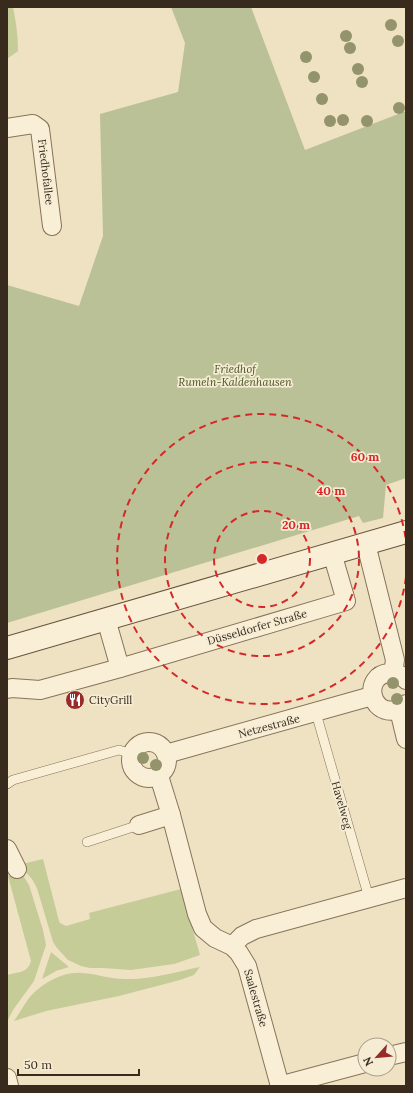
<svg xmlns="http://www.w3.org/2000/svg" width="413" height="1093" font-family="Lora,serif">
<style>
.green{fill:#c5cc97}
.cemetery{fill:#bbc196}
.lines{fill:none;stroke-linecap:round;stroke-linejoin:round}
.service-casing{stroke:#88735a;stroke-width:10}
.minor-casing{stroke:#88735a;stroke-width:20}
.secondary-casing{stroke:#6a543d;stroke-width:24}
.service{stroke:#f9efd7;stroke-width:9}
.minor{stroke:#f9efd7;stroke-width:18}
.secondary{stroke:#f9efd7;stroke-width:22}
.tree{fill:#93946c}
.ring{fill:none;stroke:#d62828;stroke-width:2;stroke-dasharray:7 5}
.labels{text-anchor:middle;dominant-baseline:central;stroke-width:3.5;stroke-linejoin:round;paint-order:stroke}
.street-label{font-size:11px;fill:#382b1e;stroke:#f5ecd3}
.park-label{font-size:11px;font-style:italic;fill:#485425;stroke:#f5ecd3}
.poi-label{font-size:11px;fill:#382b1e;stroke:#f5ecd3;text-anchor:start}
.centre{fill:#d62828;stroke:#f5ecd3;stroke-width:2}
.ring-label{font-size:12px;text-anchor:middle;font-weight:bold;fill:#d62828;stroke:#f5ecd3;stroke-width:3.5;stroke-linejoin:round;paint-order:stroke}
</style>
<rect width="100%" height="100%" fill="#eee2c3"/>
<g class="green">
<path d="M7 7H13C16 22 18 36 18 51L7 59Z"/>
<polygon points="43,859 59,921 60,923 66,926 90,919 89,913 181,889 200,955 174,964 131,970 103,968 90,968 81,966 68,960 57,948 53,942 37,888 32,879 23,869 22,864"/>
<path d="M19 873 24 877 29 885 43 930 46 945 34 981 13 1010 7 1022V975C18 972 28 973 31 961L8 876Z"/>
<polygon points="51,952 69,967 56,971 42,979"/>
<path d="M200 967 194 975 180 980 119 996 46 1011 14 1021C19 1014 24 1005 29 998 41 984 63 971 82 973 97 974 110 979 125 979 150 980 175 972 200 967Z"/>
</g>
<polygon class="cemetery" points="171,7 251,7 305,150 406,111 406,478 386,485 383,518 363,523 359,516 7,623 7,285 79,306 103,236 100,114 178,92 185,43"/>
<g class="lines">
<defs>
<g id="service">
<polyline points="316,713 369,898"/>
<polyline points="7,784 13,780 119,750 132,754"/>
<polyline points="87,842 139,825"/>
</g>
<g id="minor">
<polyline points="7,128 33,124 40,129 52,226"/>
<polyline points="366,544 395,660 393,673"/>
<polyline points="106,619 120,668"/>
<path d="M406 680C402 675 396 672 389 673 363 675 369 716 396 710 400 709 403 707 406 704"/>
<polyline points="7,689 12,688 40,690 120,668 346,601 332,553"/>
<polyline points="399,710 406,739"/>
<circle cx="149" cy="760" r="18"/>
<polyline points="166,754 372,696"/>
<polyline points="159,776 171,815 197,914 203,928 215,938 232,946 239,953 247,966 280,1086"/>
<polyline points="139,825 171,815"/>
<polyline points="7,849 17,869"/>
<polyline points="232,946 242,936 256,929 406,888"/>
<polyline points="389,1056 406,1052"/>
<polyline points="7,1078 9,1086"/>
<polyline points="279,1086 365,1063"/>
</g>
<polyline id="secondary" points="7,648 406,532"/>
</defs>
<use href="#service" class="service-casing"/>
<use href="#minor" class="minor-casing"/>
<use href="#secondary" class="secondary-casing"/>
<use href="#service" class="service"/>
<use href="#minor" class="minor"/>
<use href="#secondary" class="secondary"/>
</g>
<g class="tree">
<circle cx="391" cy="25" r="6"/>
<circle cx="346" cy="36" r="6"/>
<circle cx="398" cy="41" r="6"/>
<circle cx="350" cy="48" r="6"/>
<circle cx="306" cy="57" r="6"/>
<circle cx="358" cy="69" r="6"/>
<circle cx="314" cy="77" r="6"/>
<circle cx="362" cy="82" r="6"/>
<circle cx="322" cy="99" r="6"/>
<circle cx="399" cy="108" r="6"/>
<circle cx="343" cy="120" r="6"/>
<circle cx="330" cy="121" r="6"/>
<circle cx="367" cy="121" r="6"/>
<circle cx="393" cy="683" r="6"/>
<circle cx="397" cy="699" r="6"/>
<circle cx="143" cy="758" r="6"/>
<circle cx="156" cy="765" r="6"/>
</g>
<g class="ring">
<circle cx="262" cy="559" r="48"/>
<circle cx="262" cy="559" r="97"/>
<path d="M406 577A145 145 0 1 1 406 541"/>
</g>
<defs>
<symbol id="restaurant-disc" viewBox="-11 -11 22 22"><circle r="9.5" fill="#972b2a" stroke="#f5ecd3"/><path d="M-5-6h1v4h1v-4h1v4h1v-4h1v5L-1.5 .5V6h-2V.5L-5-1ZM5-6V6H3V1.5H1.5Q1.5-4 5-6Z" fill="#fff"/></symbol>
</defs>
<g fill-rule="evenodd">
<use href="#restaurant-disc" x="64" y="689" width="22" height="22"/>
</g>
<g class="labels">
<g class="street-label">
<text transform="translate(46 172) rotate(83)">Friedhofallee</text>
<text transform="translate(257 627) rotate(-16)">Düsseldorfer Straße</text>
<text transform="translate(269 726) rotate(-15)">Netzestraße</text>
<text transform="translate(342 805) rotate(74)">Havelweg</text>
<text transform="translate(256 998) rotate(74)">Saalestraße</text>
</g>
<g class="park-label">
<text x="235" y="369">Friedhof<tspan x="235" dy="13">Rumeln-Kaldenhausen</tspan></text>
</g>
<g class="poi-label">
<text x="89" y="700">CityGrill</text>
</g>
</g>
<circle cx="262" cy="559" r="6" class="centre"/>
<g class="ring-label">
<text x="365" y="461">60 m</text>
<text x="331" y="495">40 m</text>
<text x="296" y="529">20 m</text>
</g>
<rect width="413" height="1093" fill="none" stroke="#382b1e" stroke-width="16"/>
<g transform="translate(377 1057) rotate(243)"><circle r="19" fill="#f5ecd3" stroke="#a99f8b"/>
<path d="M0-3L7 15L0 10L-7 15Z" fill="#972b2a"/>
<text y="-6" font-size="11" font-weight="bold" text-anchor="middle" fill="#382b1e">N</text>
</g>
<path d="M18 1069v6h121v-6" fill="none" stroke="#382b1e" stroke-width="2"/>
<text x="24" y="1069" font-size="12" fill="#382b1e" stroke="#f5ecd3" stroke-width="3" paint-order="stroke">50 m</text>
</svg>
